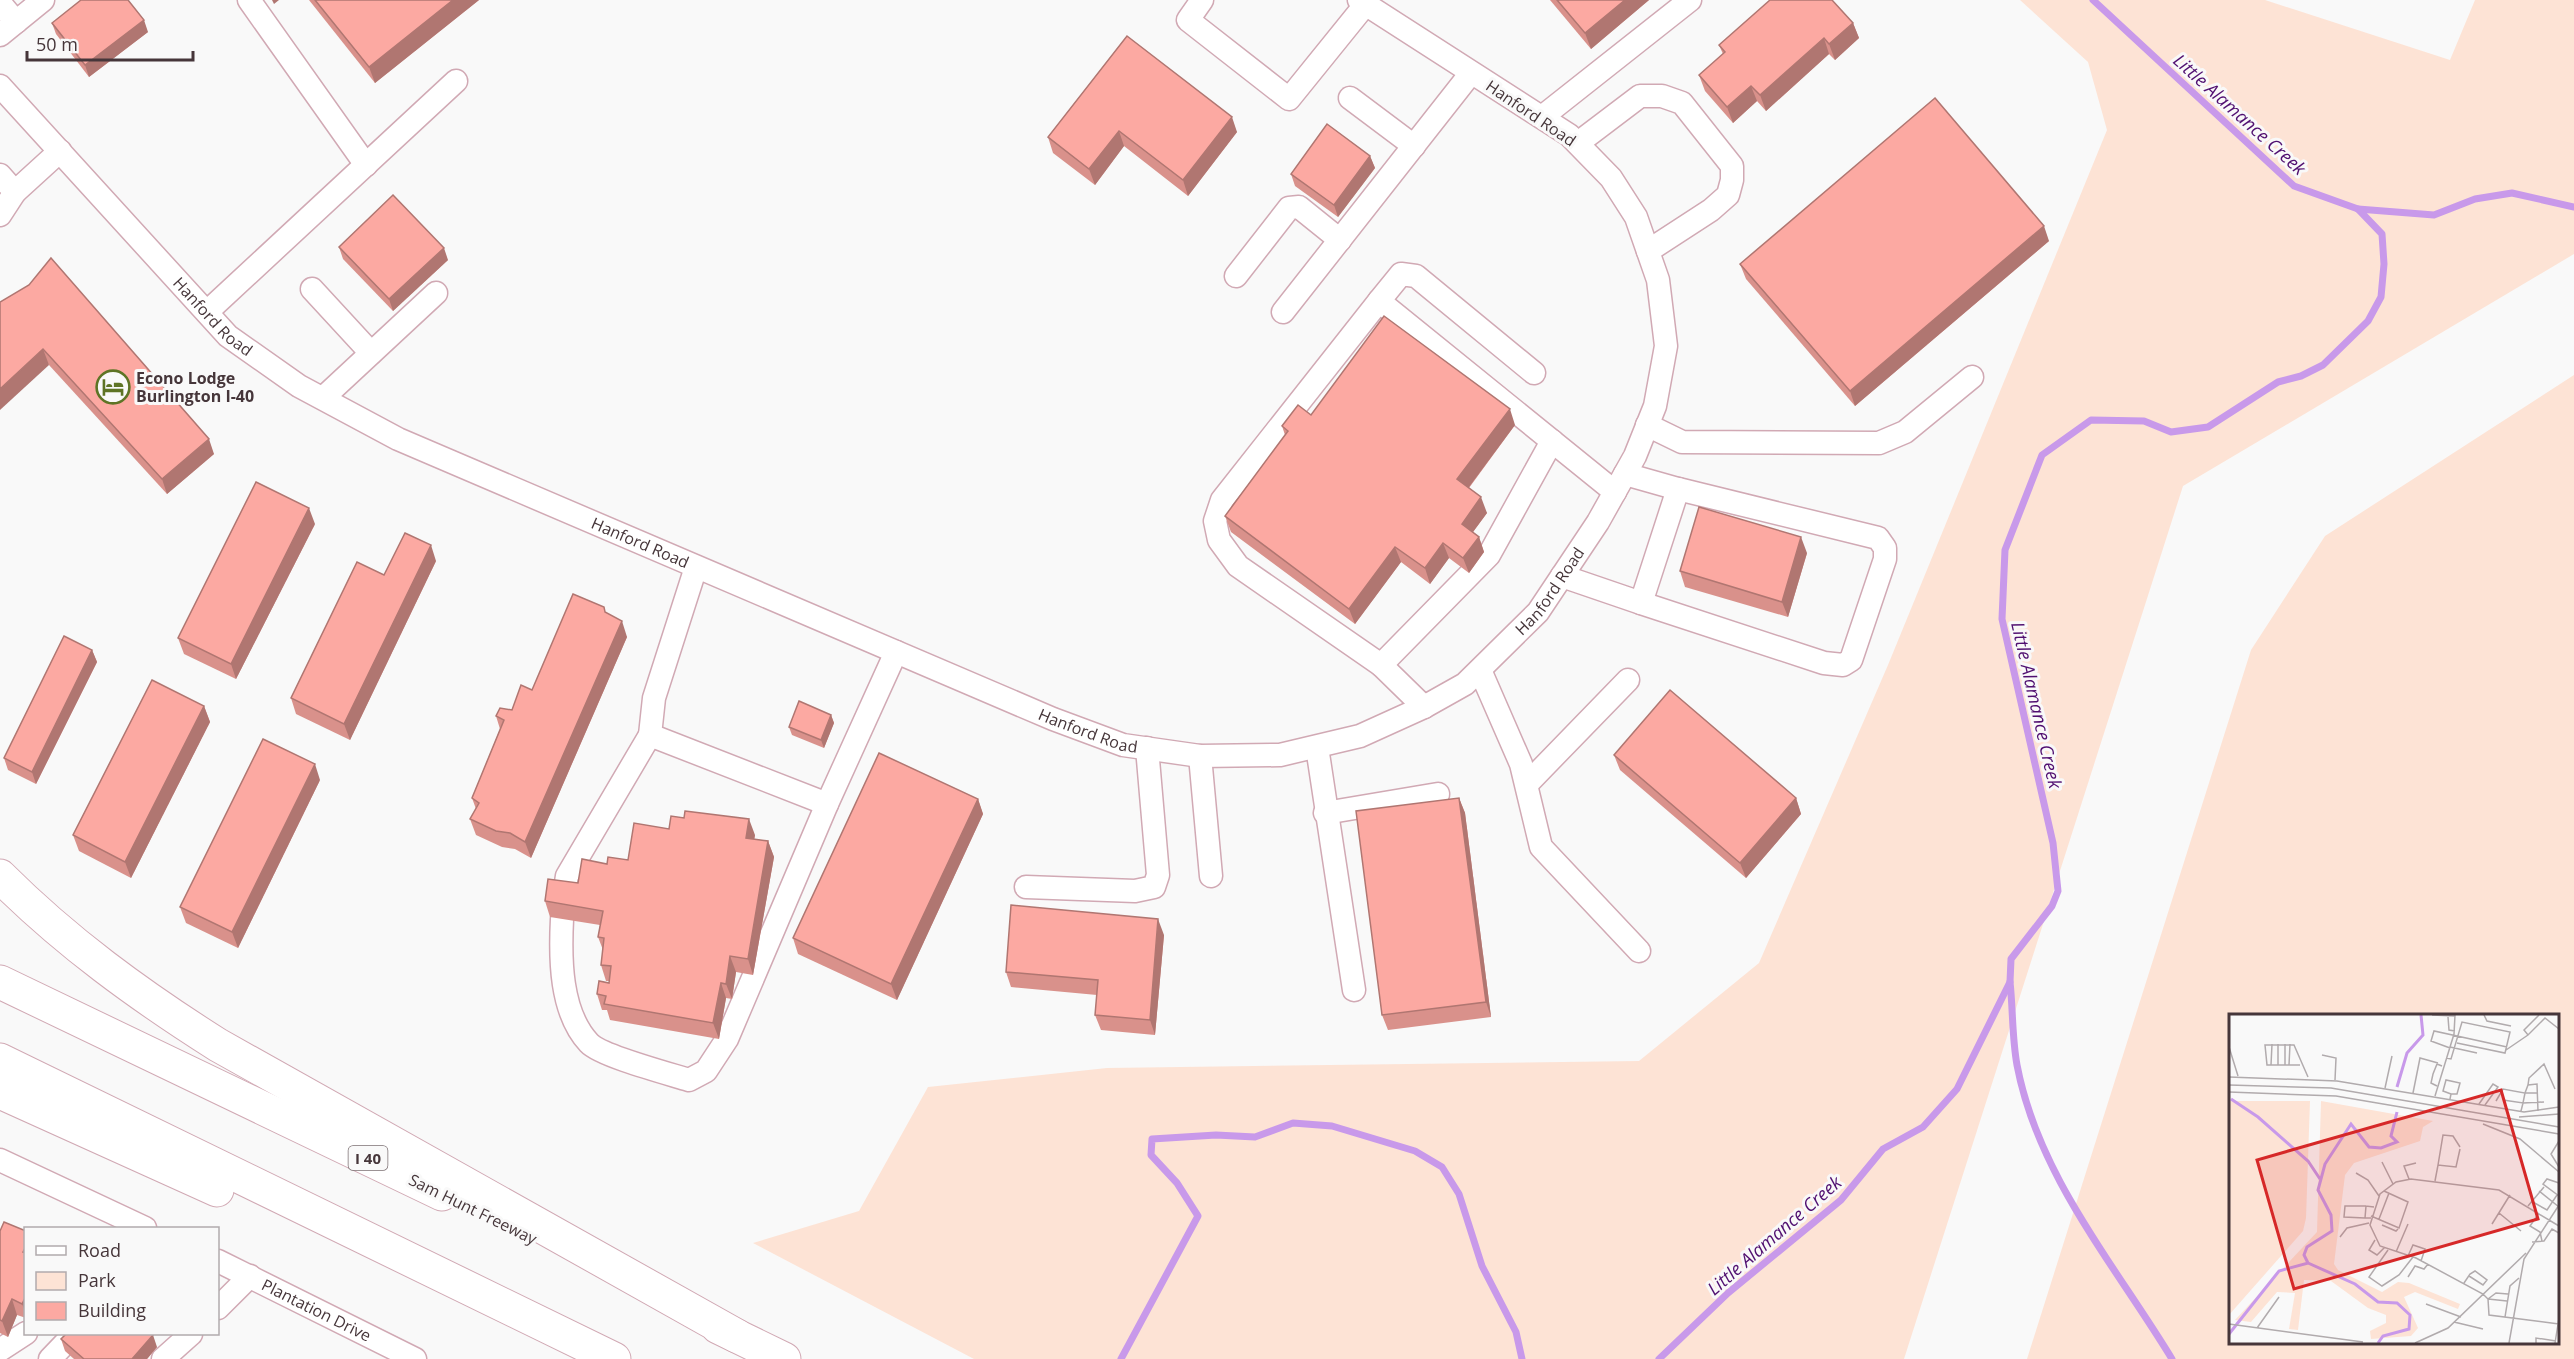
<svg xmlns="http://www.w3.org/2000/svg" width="2574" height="1359" font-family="'Open Sans',sans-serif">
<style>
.green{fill:#fde3d5;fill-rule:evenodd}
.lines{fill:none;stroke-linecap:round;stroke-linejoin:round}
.stream{stroke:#c899ea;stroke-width:7}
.minor-casing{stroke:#d1a9b4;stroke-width:25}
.highway-casing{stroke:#d1a9b4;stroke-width:35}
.minor{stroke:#fff;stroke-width:22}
.highway{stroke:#fff;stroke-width:33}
.wall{fill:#d9918b}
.shaded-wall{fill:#b07671}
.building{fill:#fca9a2;stroke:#b07671;stroke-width:1.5}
.labels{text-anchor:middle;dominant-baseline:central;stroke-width:6;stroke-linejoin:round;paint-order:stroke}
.shield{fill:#f9f9f9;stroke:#7c7073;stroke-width:1.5}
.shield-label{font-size:15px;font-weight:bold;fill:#46363a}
.street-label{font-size:16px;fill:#46363a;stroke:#f9f9f9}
.poi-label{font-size:16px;font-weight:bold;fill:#46363a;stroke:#f9f9f9;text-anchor:start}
.water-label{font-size:18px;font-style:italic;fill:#500f70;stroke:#f9f9f9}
.inset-river{fill:none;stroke:#c899ea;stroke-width:3}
.inset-road{fill:none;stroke:#b1abad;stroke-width:1.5}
.view{fill:#d62828;fill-opacity:0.15;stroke:#d62828;stroke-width:3}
.inset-edge{fill:none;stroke:#46363a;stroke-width:3}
</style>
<rect width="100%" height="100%" fill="#f9f9f9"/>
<g class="green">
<polygon points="2020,0 2265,0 2450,60 2475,0 2574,0 2574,254 2183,486 1904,1359 974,1359 753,1243 859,1211 928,1087 1107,1068 1639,1061 1759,963 1888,665 2107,130 2088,62"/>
<path d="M2574 375V1359H2027L2251 650 2325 536ZM2230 1016H2558V1342H2230Z"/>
</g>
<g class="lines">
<g class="stream">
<polyline points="2358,209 2434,215 2475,199 2512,193 2574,207"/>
<path d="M2010 982C2013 1009 2012 1038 2017 1065 2038 1176 2115 1265 2172 1359"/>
<polyline points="1121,1359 1198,1216 1177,1183 1151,1155 1152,1139 1216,1135 1255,1137 1293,1123 1332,1126 1415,1151 1442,1167 1459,1194 1482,1266 1516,1332 1522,1359"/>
<polyline points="1659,1359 1728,1293 1841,1200 1883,1149 1923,1127 1957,1089 2010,982 2011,959 2052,906 2058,891 2053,843 2002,619 2005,550 2042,455 2091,420 2144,421 2171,432 2208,427 2278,382 2301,376 2323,365 2368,321 2381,297 2384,264 2382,234 2358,209 2294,186 2093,0"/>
</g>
<defs>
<g id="minor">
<polyline points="249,0 366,165"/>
<polyline points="1202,0 1188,20 1289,99 1365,5"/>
<polyline points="0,3 16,22"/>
<polyline points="0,35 43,0"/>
<path id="s1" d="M0 86 228 336 299 386 398 439 1053 719 1123 745 1200 756 1280 755 1360 736 1424 707 1465 684 1538 612 1598 522 1635 456 1655 406 1666 346 1658 280 1636 217 1611 178 1569 135 1359 0"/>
<polyline points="1350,98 1414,146"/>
<polyline points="1542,117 1690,0"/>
<polyline points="1578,143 1640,96 1662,96 1682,103 1732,166 1732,180 1728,195 1711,210 1648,251"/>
<polyline points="0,175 15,192"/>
<polyline points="0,215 15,192 60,151"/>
<polyline points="1236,276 1289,208 1299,207 1340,240"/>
<polyline points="312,289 371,353"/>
<polyline points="1379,301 1401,274 1416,276 1534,373"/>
<polyline points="207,312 456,81"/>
<polyline points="1283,312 1471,73"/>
<polyline points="323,398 436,293"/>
<polyline points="1647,425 1682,442 1879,443 1905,432 1972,377"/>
<polyline points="1562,576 1641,603 1678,489 1625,474"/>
<polyline points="1641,603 1824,663 1843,665 1851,660 1885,559 1885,548 1878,538 1678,489"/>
<polyline points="1381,665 1489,555 1552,441"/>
<polyline points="1480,670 1521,764 1541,847 1639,951"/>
<polyline points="1424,707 1381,665 1238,566 1219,540 1215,521 1222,500 1379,301 1615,492"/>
<polyline points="650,735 654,698 696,567"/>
<polyline points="1317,747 1354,990"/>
<polyline points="1200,756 1211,876"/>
<polyline points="1527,784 1628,680"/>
<polyline points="1325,813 1438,794"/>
<polyline points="1026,887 1135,891 1154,887 1158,875 1147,748"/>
<polyline points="564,895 567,876 650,735 827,804 896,652"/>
<path d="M562 919C560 958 560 1012 589 1043 601 1056 670 1074 689 1080L706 1071 727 1039 827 804"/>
<polyline points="0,1160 145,1228"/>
<path id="s2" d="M218 1261 415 1359"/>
<polyline points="218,1308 250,1276"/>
<polyline points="0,1350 26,1333"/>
<polyline points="50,1359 74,1334"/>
<polyline points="163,1359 191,1334"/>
</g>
<g id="highway">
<path d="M0 876C66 942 139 995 218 1045L737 1336"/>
<polyline points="0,982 442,1194"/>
<polyline points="0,1060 614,1359"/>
<polyline points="0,1092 217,1190"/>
<polyline points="718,1327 784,1359"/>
</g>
</defs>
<use href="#minor" class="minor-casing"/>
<use href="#highway" class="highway-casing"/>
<use href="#minor" class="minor"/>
<use href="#highway" class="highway"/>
</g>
<g class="wall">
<polygon points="309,0 479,0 375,83"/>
<polygon points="1550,0 1649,0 1591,49"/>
<polygon points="52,23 148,32 89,77 56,34"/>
<polygon points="1853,23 1859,38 1835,60 1829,54 1766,111 1757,101 1733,123 1705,91 1699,75 1723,54 1719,45"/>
<polygon points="1127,36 1237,132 1188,196 1124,146 1095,185 1053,153 1048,137"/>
<polygon points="1370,156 1375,168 1338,217 1295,186 1291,174"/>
<polygon points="2049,241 1855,406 1746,279 1740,264"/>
<polygon points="339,247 448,260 393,311 343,259"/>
<polygon points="0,302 214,454 167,494 49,365"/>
<polygon points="1311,415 1515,425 1469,488 1487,513 1473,532 1479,537 1484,552 1469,573 1449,558 1430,584 1401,562 1355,624 1231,532 1225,516 1285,435 1282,426"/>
<polygon points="315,524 236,679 184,654 178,638"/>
<polygon points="1807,553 1788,617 1685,587 1680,571"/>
<polygon points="436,561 350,740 296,714 291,698 384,575"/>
<polygon points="606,613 627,637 531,858 515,849 502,847 476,835 470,819 476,809 472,798 500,729 496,716 512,710"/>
<polygon points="92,650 97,662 36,784 8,770 4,758"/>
<polygon points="204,706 210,722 131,878 79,851 73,835"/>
<polygon points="831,715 834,723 824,748 792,735 789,727"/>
<polygon points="1614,755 1796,798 1801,814 1746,878 1620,770"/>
<polygon points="320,780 238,948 186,923 180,907"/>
<polygon points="1459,798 1465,813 1491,1017 1388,1030 1382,1015"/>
<polygon points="978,799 983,814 897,1000 798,954 793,938"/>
<polygon points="669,829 755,835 754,839 768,841 774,857 753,975 736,972 732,999 726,998 719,1039 610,1020 607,1010 602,1010 597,994 609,983 609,981 606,981 601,965 603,950 598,937 600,925 550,917 545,901 578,883 607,864 628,860"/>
<polygon points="1164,935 1155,1035 1101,1030 1095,1015 1097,995 1011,987 1006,972"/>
<polygon points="0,1231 26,1231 26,1318 17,1315 8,1337 0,1333"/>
<polygon points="61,1339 157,1347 147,1359 74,1359 65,1351"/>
</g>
<g class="shaded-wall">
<polygon points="272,0 279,0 274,4"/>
<polygon points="453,0 479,0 375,83 369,67"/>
<polygon points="1625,0 1649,0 1591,49 1585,33"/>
<polygon points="144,20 148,32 89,77 85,65"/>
<polygon points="1853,23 1859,38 1835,60 1829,44"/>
<polygon points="1824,38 1829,54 1766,111 1760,95"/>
<polygon points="1751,86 1757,101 1733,123 1727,107"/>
<polygon points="1232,117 1237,132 1188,196 1183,180"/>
<polygon points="1119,131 1124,146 1095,185 1089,169"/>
<polygon points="1370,156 1375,168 1338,217 1334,205"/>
<polygon points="2044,226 2049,241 1855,406 1850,391"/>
<polygon points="444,248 448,260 393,311 389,299"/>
<polygon points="43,349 49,365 0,410 0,389"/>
<polygon points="1510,409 1515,425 1463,495 1457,479"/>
<polygon points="209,439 214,454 167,494 162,479"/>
<polygon points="1481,497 1487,513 1467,540 1462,524"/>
<polygon points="309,508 315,524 236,679 231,664"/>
<polygon points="1479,537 1484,552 1469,573 1463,558"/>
<polygon points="1801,537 1807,553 1788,617 1782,602"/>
<polygon points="1443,543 1449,558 1430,584 1425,568"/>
<polygon points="431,545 436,561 350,740 344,724"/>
<polygon points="1395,547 1401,562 1355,624 1349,609"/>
<polygon points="622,621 627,637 531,858 525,842"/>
<polygon points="92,650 97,662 36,784 32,772"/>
<polygon points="204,706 210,722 131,878 125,862"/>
<polygon points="831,715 834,723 824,748 821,740"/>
<polygon points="315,764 320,780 238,948 232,932"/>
<polygon points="1459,798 1465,813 1491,1017 1486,1002"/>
<polygon points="1796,798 1801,814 1746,878 1740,863"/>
<polygon points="978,799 983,814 897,1000 891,984"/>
<polygon points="749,819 755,835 752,853 746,838"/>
<polygon points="768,841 774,857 753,975 748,959"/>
<polygon points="1158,919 1164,935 1155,1035 1150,1020"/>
<polygon points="730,956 736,972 732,999 726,984"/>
<polygon points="721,983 726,998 719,1039 713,1023"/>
<polygon points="26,1296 26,1313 22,1304"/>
<polygon points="12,1299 17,1315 8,1337 2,1321"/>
<polygon points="153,1335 157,1347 147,1359 132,1359"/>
</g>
<g class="building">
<polygon points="81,0 128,0 144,20 85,65 52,23"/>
<polygon points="315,0 453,0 369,67"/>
<polygon points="1557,0 1625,0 1585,33"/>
<polygon points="1770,0 1832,0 1853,23 1829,44 1824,38 1760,95 1751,86 1727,107 1699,75 1725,52 1719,45"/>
<polygon points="1127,36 1232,117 1183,180 1119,131 1089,169 1048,137"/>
<polygon points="1935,98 2044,226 1850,391 1740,264"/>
<polygon points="1327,124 1370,156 1334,205 1291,174"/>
<polygon points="393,195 444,248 389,299 339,247"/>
<polygon points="51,258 209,439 162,479 43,349 0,389 0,302 29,285"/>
<polygon points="1384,316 1510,409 1457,479 1481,497 1462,524 1479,537 1463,558 1443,543 1425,568 1395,547 1349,609 1225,516 1288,431 1282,426 1298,405 1311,415"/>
<polygon points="256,482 309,508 231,664 178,638"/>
<polygon points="1699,507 1801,537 1782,602 1680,571"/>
<polygon points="405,533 431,545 344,724 291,698 357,562 384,575"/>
<polygon points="573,594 604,607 605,612 622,621 525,842 510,833 496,831 470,819 479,803 472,798 504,720 496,716 500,708 512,710 521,685 532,690"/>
<polygon points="64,636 92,650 32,772 4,758"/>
<polygon points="152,680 204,706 125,862 73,835"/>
<polygon points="1670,690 1796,798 1740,863 1614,755"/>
<polygon points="799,701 831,715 821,740 789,727"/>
<polygon points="263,739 315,764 232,932 180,907"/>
<polygon points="879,753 978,799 891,984 793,938"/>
<polygon points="1459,798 1486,1002 1382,1015 1356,811"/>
<polygon points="685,811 749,819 746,838 768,841 748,959 730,956 726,984 721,983 713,1023 604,1004 606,996 597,994 599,981 609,983 611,966 601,965 604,938 598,937 603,911 545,901 548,879 578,883 582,859 607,864 608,857 628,860 634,823 669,829 671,816 684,818"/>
<polygon points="1011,905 1158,919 1150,1020 1095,1015 1098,980 1006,972"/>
<polygon points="4,1222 26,1231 26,1246 23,1252 26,1253 26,1296 22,1304 12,1299 2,1321 0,1320 0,1231"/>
<polygon points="66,1334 151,1334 153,1335 132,1359 84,1359 61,1339"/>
</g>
<defs>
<symbol id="hotel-ring" viewBox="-11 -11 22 22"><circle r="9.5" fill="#f9f9f9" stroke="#5e7425" stroke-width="1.5"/><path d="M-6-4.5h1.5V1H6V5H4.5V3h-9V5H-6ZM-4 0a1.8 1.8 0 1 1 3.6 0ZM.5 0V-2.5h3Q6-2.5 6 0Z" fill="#5e7425"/></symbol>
</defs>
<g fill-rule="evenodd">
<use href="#hotel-ring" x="94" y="368" width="38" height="38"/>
</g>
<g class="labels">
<rect class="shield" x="348.5" y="1146" width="39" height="24" rx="4.5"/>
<g class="shield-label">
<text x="368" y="1158">I 40</text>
</g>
<g class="street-label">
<text transform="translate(1531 113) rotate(34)">Hanford Road</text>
<text stroke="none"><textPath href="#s1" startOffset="314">Hanford Road</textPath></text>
<text stroke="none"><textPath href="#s1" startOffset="801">Hanford Road</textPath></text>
<text stroke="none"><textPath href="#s1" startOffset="1808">Hanford Road</textPath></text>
<text stroke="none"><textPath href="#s1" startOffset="1287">Hanford Road</textPath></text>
<text transform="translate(473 1209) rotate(26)">Sam Hunt Freeway</text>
<text stroke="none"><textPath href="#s2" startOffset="110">Plantation Drive</textPath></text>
</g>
<g class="poi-label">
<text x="136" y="378">Econo Lodge<tspan x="136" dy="18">Burlington I-40</tspan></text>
</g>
<g class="water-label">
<text transform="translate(2240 114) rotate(42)">Little Alamance Creek</text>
<text transform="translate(2037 705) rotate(77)">Little Alamance Creek</text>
<text transform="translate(1774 1235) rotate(-41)">Little Alamance Creek</text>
</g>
</g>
<g transform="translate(2229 1014)">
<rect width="330" height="330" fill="#f9f9f9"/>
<path d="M0 87H81L77 204 74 217 0 301ZM92 87 204 107 194 113 191 127 125 149 116 161 105 250 109 256 153 278 169 268 180 269 231 290 229 295 186 278 175 283 189 314 182 322 142 325 141 317 157 309V301L139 294 102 267 75 266 69 316 60 315 66 279 48 278 22 308 6 306 88 218Z" fill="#fde3d5"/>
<path class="inset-river" d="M168 73 178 39 194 21 192 1M2 85 29 103 79 147 91 165M79 249 75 241 78 233 103 217 102 201 89 176 96 150 122 110 140 133 152 134 168 128 162 122 168 98M0 320 50 257 79 249 126 270 149 288 168 289 181 301 180 315 154 322 149 329"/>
<path class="inset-road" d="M203 1 226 2M255 1 258 7 282 12M310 1 295 16 299 21 316 4 330 15M219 3 220 16 226 17M56 30V51M0 33 9 62M221 33 248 39M221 34 202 27 205 17 278 33M277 36 299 21M93 41 107 44 106 66M217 44 222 45 233 8 281 18 276 39 228 29M42 51 43 30M49 51V30M60 51 61 30M71 51H38L36 31H65L79 63M0 63 108 67 295 98 330 93M0 71 102 74 330 113M299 71 300 64 315 50 326 75M208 72 202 69 204 60 208 50 213 52M156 74 163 42M0 78 107 82 330 120M184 79 191 44 209 49M308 79H296L299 71 308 70 309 97M206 82 225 20 226 1M221 85 222 80H228L231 69 217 66 214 77 222 80M267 87 274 75 296 79 294 89 274 86M250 90 264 70 269 73 256 91M292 97 294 89 315 88M290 103 330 100M254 110 291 125 330 158M330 127 322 140 330 153M153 148 164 170M209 151 214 121 224 122 231 133M127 159 139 166 150 182M180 165 175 152 187 149M206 167 209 151 227 153 231 135M330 169 318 165 314 170 330 182M310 177 330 193M302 187 318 196 328 181M299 192 315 173M270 199 292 217M310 199 301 212 311 218 313 227M142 202 170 214 179 188 155 177M136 204 115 203 116 192H137M142 204H136L137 192 145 193M150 205 160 179M263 210 281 181M153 211 167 217 169 215M330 212 270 176 182 165 167 168 151 180 141 211 151 232 187 244 254 280 259 285 260 301 330 310M111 223 118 214 140 209M146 226 140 236 148 241 155 234M303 228 315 227 323 215 330 219M159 236 140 263 153 272 170 261 184 243M167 238 179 210M179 242 184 231 196 235 192 247M179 263 186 252 195 255 199 250M235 269 241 260 246 257 258 266 254 271 240 262M259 285 267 279 279 280M259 285 278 287M197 290 232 303M276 303 281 272 290 264M225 308 254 315M0 310 134 328M28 314 50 283M186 329 219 314 297 239M280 329 295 245 330 191M307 329V324L327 327M326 329 330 304"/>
<path class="view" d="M272 76 309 205 65 275 28 146Z"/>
<rect width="330" height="330" class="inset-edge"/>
</g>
<rect x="24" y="1227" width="195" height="108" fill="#f9f9f9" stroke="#b1abad" stroke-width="1.5"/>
<rect x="36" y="1246" width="30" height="9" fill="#ffffff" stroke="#b1abad" stroke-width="1.5"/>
<text x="78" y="1257" font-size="18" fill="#46363a">Road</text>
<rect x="36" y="1272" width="30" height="18" fill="#fde3d5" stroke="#b1abad" stroke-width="1.5"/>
<text x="78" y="1287" font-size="18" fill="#46363a">Park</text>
<rect x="36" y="1302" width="30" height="18" fill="#fca9a2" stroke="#b1abad" stroke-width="1.5"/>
<text x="78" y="1317" font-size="18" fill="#46363a">Building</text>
<path d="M27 51v9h166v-9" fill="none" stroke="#46363a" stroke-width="3"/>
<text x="36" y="51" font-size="18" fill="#46363a" stroke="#f9f9f9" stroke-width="4.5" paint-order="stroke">50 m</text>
</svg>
